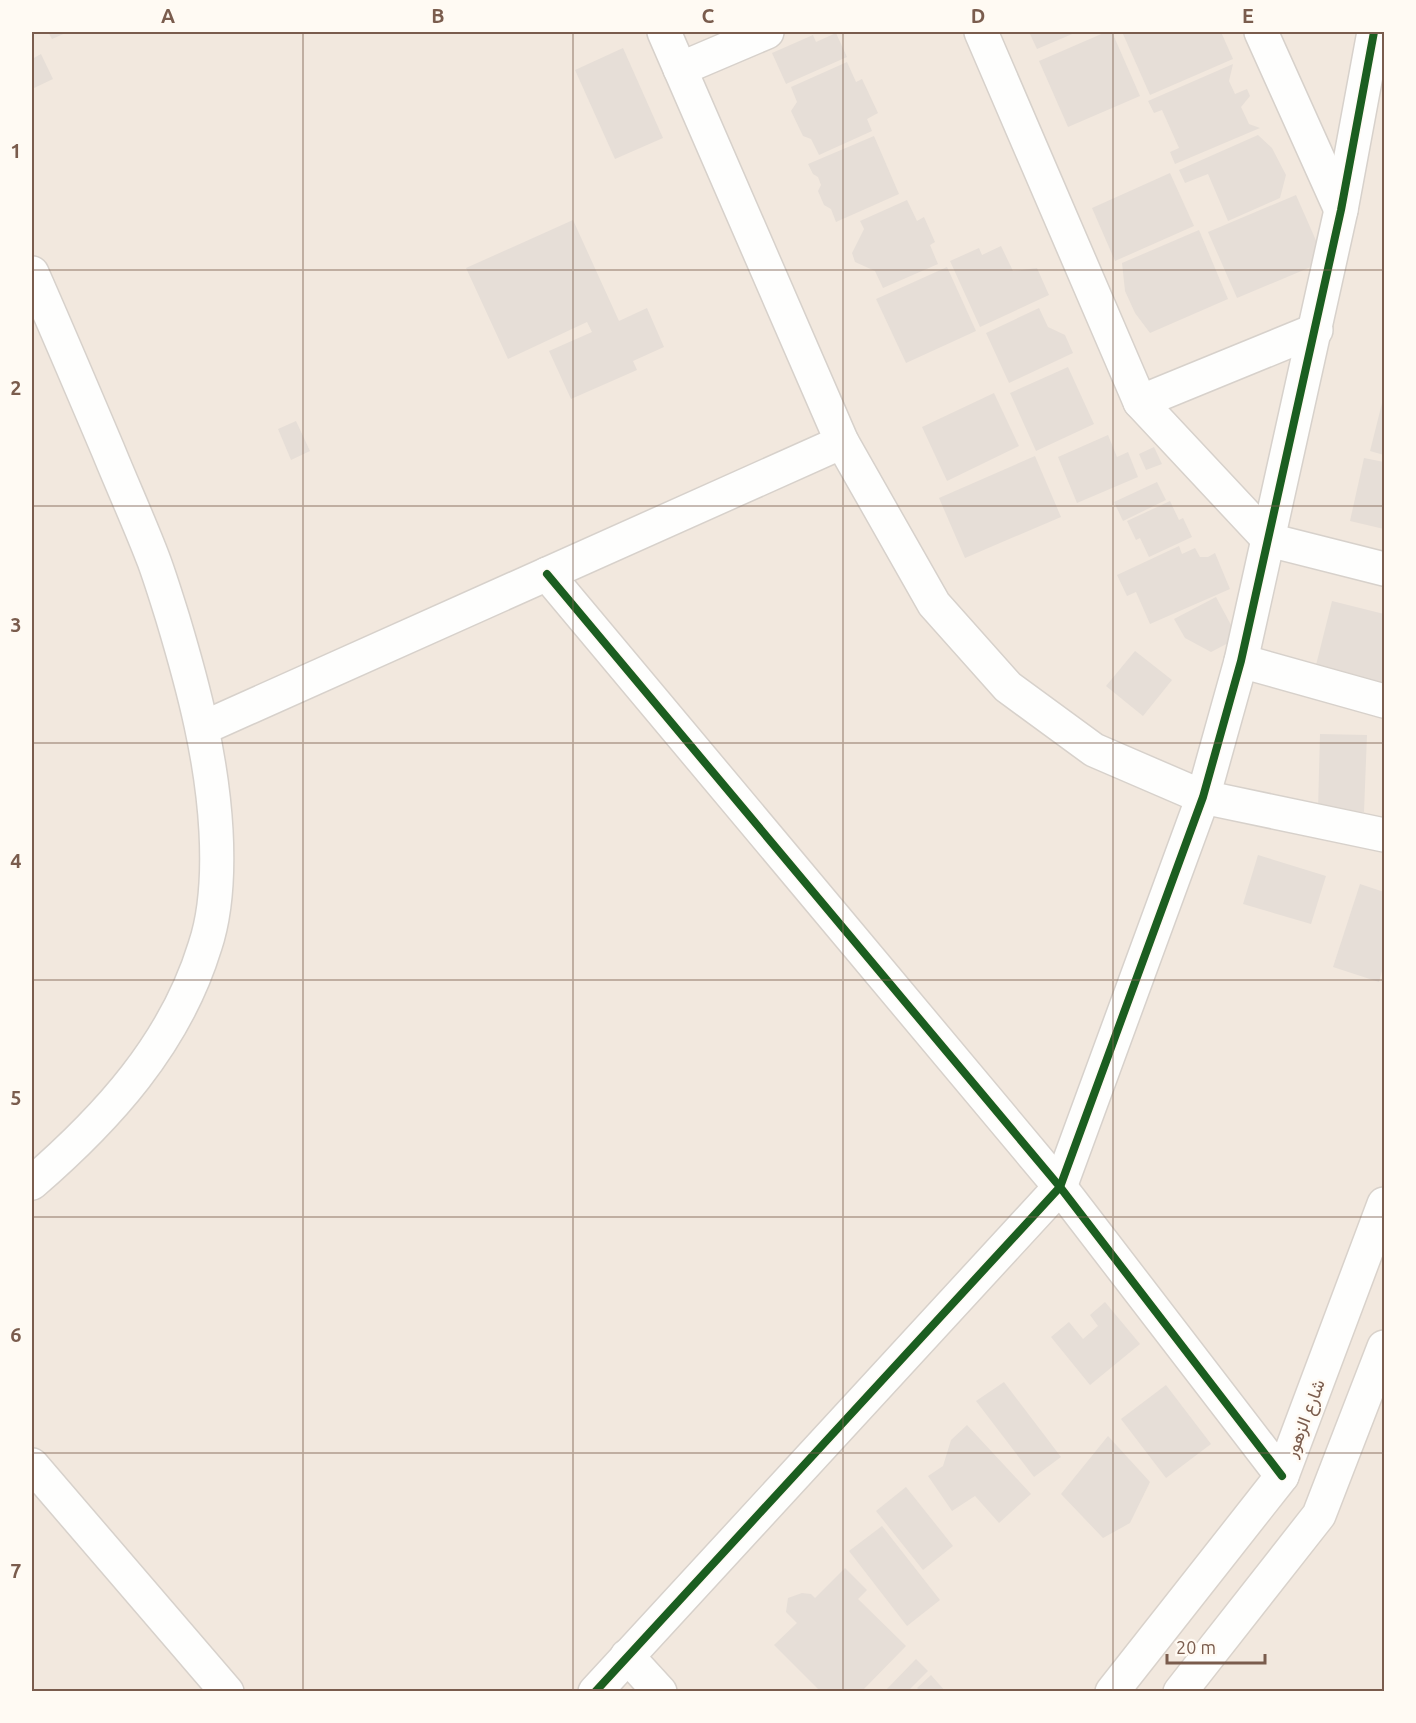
<svg xmlns="http://www.w3.org/2000/svg" width="1416" height="1723" font-family="Ubuntu,Vazirmatn,sans-serif">
<style>
.residential{fill:#f2e8de}
.building{fill:#e6ded7}
.lines{fill:none;stroke-linecap:round;stroke-linejoin:round}
.minor-casing{stroke:#d7d1cb;stroke-width:36}
.secondary-casing{stroke:#d9d2cb;stroke-width:36}
.minor{stroke:#fefefd;stroke-width:33}
.secondary{stroke:#fefefd;stroke-width:33}
.cycleway-casing{stroke:#fffaf3;stroke-width:11}
.cycleway{stroke:#1b5e20;stroke-width:8}
.grid{fill:none;stroke:#7a5c4d;stroke-width:1.5;stroke-opacity:0.55}
.labels{text-anchor:middle;dominant-baseline:central;stroke-width:5;stroke-linejoin:round;paint-order:stroke}
.street-label{font-size:18px;fill:#7a5c4d;stroke:#fffaf3}
.neatline{fill:none;stroke:#7a5c4d;stroke-width:2}
.grid-label{font-size:20px;text-anchor:middle;font-weight:bold;fill:#7a5c4d}
</style>
<rect width="100%" height="100%" fill="#f9f5f0"/>
<rect class="residential" x="32" y="32" width="1352" height="1659"/>
<g class="building">
<polygon points="48,32 68,32 52,39"/>
<polygon points="1029,32 1077,32 1037,49"/>
<polygon points="1106,32 1112,32 1140,96 1068,127 1039,61"/>
<polygon points="1128,32 1221,32 1233,59 1150,95 1123,34"/>
<polygon points="836,33 847,57 786,84 772,53 813,35 816,42"/>
<polygon points="623,48 663,138 615,159 575,70"/>
<polygon points="41,54 53,79 32,89 32,59"/>
<polygon points="847,62 856,82 862,79 878,113 867,119 872,131 819,155 811,139 803,136 791,111 797,102 791,87"/>
<polygon points="1233,64 1229,81 1235,94 1247,89 1250,96 1241,107 1249,124 1260,128 1175,164 1170,152 1179,148 1162,110 1154,113 1148,101"/>
<polygon points="1258,135 1272,148 1286,175 1280,198 1228,221 1208,174 1185,183 1179,170"/>
<polygon points="874,136 899,194 836,222 831,209 824,205 818,191 821,185 818,177 813,174 808,164"/>
<polygon points="1170,173 1194,226 1115,261 1092,208"/>
<polygon points="1296,195 1325,261 1237,298 1208,232"/>
<polygon points="907,200 917,221 924,217 935,242 930,245 938,264 883,288 875,271 855,262 852,253 864,229 860,221"/>
<polygon points="573,220 619,321 647,308 664,347 633,361 637,370 571,399 549,351 592,332 587,322 508,359 466,268"/>
<polygon points="1199,230 1228,299 1150,333 1135,313 1125,291 1122,263"/>
<polygon points="1001,246 1013,271 1037,268 1049,295 980,327 950,261 979,248 982,255"/>
<polygon points="947,267 976,331 906,363 876,299"/>
<polygon points="1039,308 1048,327 1065,335 1073,353 1009,383 986,333"/>
<polygon points="1068,367 1094,424 1036,451 1010,393"/>
<polygon points="994,393 1019,446 947,481 922,427"/>
<polygon points="1384,395 1384,455 1370,451"/>
<polygon points="296,421 310,451 291,460 278,429"/>
<polygon points="1108,435 1117,457 1128,452 1138,477 1077,503 1058,457"/>
<polygon points="1154,447 1162,464 1146,470 1139,454"/>
<polygon points="1035,456 1061,517 965,558 939,498"/>
<polygon points="1364,458 1384,462 1384,529 1350,521"/>
<polygon points="1157,482 1166,500 1123,521 1114,502"/>
<polygon points="1170,501 1179,520 1183,518 1192,537 1149,557 1140,538 1136,540 1127,521"/>
<polygon points="1179,546 1182,554 1195,548 1200,557 1208,557 1215,553 1230,589 1150,624 1136,592 1127,596 1117,575"/>
<polygon points="1216,597 1238,638 1211,652 1185,638 1174,619"/>
<polygon points="1332,601 1384,614 1384,687 1315,669"/>
<polygon points="1135,651 1172,680 1143,716 1106,686"/>
<polygon points="1320,734 1367,735 1364,812 1318,810"/>
<polygon points="1258,855 1326,876 1311,924 1243,904"/>
<polygon points="1360,884 1384,892 1384,964 1379,982 1333,967"/>
<polygon points="1105,1302 1140,1344 1090,1385 1051,1337 1069,1322 1083,1339 1098,1326 1090,1315"/>
<polygon points="1004,1382 1061,1457 1034,1477 976,1401"/>
<polygon points="1166,1385 1211,1444 1166,1478 1121,1419"/>
<polygon points="967,1425 1031,1494 999,1523 975,1496 952,1511 928,1476 943,1466 951,1440"/>
<polygon points="1108,1436 1150,1482 1130,1523 1103,1538 1061,1494"/>
<polygon points="906,1487 953,1546 923,1570 876,1511"/>
<polygon points="882,1526 940,1600 907,1626 849,1551"/>
<polygon points="845,1568 867,1590 858,1599 906,1646 861,1692 821,1692 774,1645 797,1623 786,1612 788,1598 802,1593 811,1594 815,1598"/>
<polygon points="916,1659 928,1671 907,1692 884,1692"/>
<polygon points="931,1675 946,1692 921,1692 917,1688"/>
</g>
<g class="lines">
<defs>
<g id="minor">
<polyline points="664,32 842,442 934,604 1008,687 1094,750 1203,797 1384,835"/>
<polyline points="981,32 1140,402 1269,540 1384,569"/>
<polyline points="1261,32 1341,210"/>
<polyline points="680,69 767,32"/>
<path d="M32 273C58 332 83 391 108 450 123 487 140 524 154 561 161 580 167 600 173 619 194 689 212 758 216 831 218 869 217 910 205 946 175 1044 107 1118 32 1183"/>
<polyline points="1140,402 1316,330"/>
<polyline points="547,574 1060,1187 1282,1476"/>
<polyline points="1241,661 1384,701"/>
<polyline points="203,728 842,442"/>
<polyline points="32,1465 227,1692"/>
<polyline points="627,1656 660,1692"/>
<polyline points="595,1692 1060,1187 1203,797 1241,661 1341,210 1374,32"/>
</g>
<g id="secondary">
<polyline points="1112,1692 1282,1476 1384,1204"/>
<polyline points="1180,1692 1319,1515 1384,1347"/>
</g>
</defs>
<use href="#minor" class="minor-casing"/>
<use href="#secondary" class="secondary-casing"/>
<use href="#minor" class="minor"/>
<use href="#secondary" class="secondary"/>
<defs>
<g id="cycleway">
<polyline points="547,574 1060,1187 1282,1476"/>
<polyline points="595,1692 1060,1187 1203,797 1241,661 1341,210 1374,32"/>
</g>
</defs>
<use href="#cycleway" class="cycleway-casing"/>
<use href="#cycleway" class="cycleway"/>
</g>
<path class="grid" d="M303 32V1692M573 32V1692M843 32V1692M1113 32V1692M32 270H1384M32 506H1384M32 743H1384M32 980H1384M32 1217H1384M32 1453H1384"/>
<g class="labels">
<g class="street-label">
<text transform="translate(1304 1418) rotate(-69)">شارع الزهور</text>
</g>
</g>
<rect width="1416" height="1723" fill="none" stroke="#fffaf3" stroke-width="66"/>
<path d="M1167 1654v9h98v-9" fill="none" stroke="#7a5c4d" stroke-width="3"/>
<text x="1176" y="1654" font-size="18" fill="#7a5c4d" stroke="#fffaf3" stroke-width="4.5" paint-order="stroke">20 m</text>
<rect x="33" y="33" width="1350" height="1657" class="neatline"/>
<g class="grid-label">
<text x="168" y="23">A</text>
<text x="438" y="23">B</text>
<text x="708" y="23">C</text>
<text x="978" y="23">D</text>
<text x="1248" y="23">E</text>
<text x="16" y="158">1</text>
<text x="16" y="395">2</text>
<text x="16" y="632">3</text>
<text x="16" y="868">4</text>
<text x="16" y="1105">5</text>
<text x="16" y="1342">6</text>
<text x="16" y="1578">7</text>
</g>
</svg>
